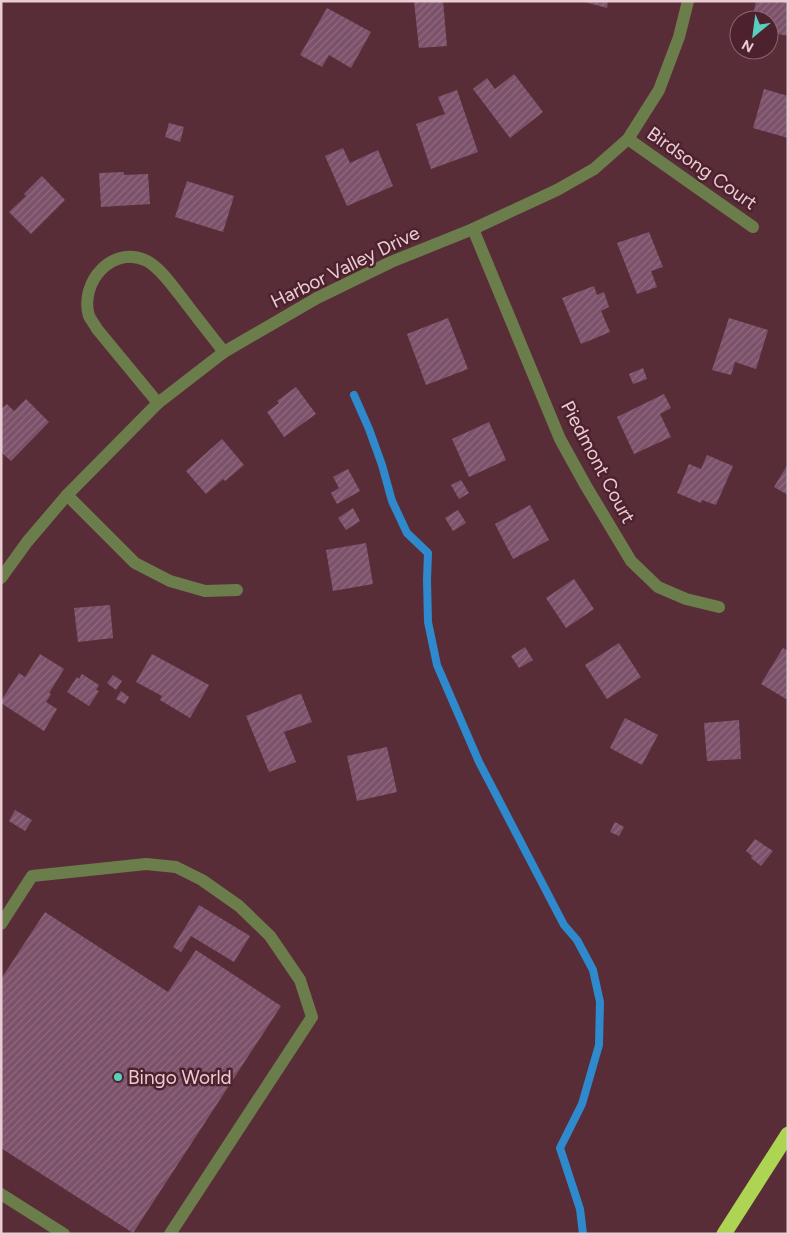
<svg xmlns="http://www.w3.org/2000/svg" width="789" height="1235" font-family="Figtree,sans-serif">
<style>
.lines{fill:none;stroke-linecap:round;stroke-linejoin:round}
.stream{stroke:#2e8acc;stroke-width:8}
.building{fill:url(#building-hatch)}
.minor{stroke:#6c7d4c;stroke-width:12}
.highway{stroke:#add452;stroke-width:15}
.poi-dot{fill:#58cebf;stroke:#4d222e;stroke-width:2}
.labels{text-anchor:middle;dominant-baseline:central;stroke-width:5;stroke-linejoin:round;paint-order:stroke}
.street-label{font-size:19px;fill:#eacdd3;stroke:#4d222e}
.poi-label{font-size:19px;fill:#eacdd3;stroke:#4d222e;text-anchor:start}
</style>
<defs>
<pattern id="building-hatch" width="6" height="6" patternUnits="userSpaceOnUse" patternTransform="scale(1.25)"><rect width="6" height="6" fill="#7c526b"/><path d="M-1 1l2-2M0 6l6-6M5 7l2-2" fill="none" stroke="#8f6a7f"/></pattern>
</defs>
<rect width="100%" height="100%" fill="#592d38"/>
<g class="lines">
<polyline class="stream" points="354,395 369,429 382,465 392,501 407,533 428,553 427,580 428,622 437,665 479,762 564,925 577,940 593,970 600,1002 599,1045 582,1104 560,1148 580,1209 583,1234"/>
</g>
<g class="building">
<polygon points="414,1 443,1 447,46 419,48"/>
<polygon points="581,1 608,1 607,8"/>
<polygon points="756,1 788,1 788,36 769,32 769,20 752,20"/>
<polygon points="327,8 371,32 351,68 329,55 322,67 300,55"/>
<polygon points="514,74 543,112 510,138 473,89 487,78 495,89"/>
<polygon points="764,89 788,96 788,138 753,128"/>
<polygon points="457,90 478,152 431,169 416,124 445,114 438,97"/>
<polygon points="169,123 184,127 180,142 165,137"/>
<polygon points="343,148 350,163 378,150 393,186 347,206 325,156"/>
<polygon points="124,172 124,175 148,174 150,204 101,207 99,173"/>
<polygon points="42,176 65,200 31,234 9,212 26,196 24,194"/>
<polygon points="187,181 234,196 223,232 175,217"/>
<polygon points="649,232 663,267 651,271 657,287 637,294 617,243"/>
<polygon points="594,286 597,295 604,292 609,307 601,311 610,332 581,344 562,298"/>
<polygon points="448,318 468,369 426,385 407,334"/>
<polygon points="729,318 768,330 756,369 735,362 731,375 712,370"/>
<polygon points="643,368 647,379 633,384 629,374"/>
<polygon points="296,387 316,414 284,437 267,412 279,403 277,401"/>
<polygon points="664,394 671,408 660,414 671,437 634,454 617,417"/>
<polygon points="26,399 49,422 11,461 1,452 1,409 7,404 14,411"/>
<polygon points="489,422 506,460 469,477 452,439"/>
<polygon points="222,439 244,465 225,481 223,479 206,494 186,471"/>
<polygon points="707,455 733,466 716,505 702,500 701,503 677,493 689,464 701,469"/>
<polygon points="788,464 788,495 774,487"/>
<polygon points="348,469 360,491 337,504 331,493 339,488 333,477"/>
<polygon points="461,480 469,493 459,499 451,485"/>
<polygon points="530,505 549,540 513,559 495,524"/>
<polygon points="353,508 360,521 346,530 338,518"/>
<polygon points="458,510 466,523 453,531 445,518"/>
<polygon points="366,543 373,584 333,591 326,550"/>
<polygon points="574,579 594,609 566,628 546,598"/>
<polygon points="110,605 113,638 78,642 74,608"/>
<polygon points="619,643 641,677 607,699 585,665"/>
<polygon points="525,647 533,660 519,668 511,656"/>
<polygon points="783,648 788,651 788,697 786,699 761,684"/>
<polygon points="40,654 64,669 49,693 51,694 46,702 57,709 44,731 1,703 1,701 19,673 25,677"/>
<polygon points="152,654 209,685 190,718 160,700 162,696 136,682"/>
<polygon points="82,674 99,685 96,690 99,691 89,706 67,692 77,677 79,679"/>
<polygon points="113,675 122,681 116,690 107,683"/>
<polygon points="121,691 129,697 125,704 116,699"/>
<polygon points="299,694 301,694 312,722 284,732 296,762 269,772 246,716"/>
<polygon points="625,718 658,735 642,765 610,748"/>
<polygon points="739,720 741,759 707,761 704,723"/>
<polygon points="387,747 397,792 357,801 347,756"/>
<polygon points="15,810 32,820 25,831 9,821"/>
<polygon points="615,822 624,827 619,836 610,832"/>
<polygon points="755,839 773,851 761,866 751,858 752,856 746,851"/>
<polygon points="199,905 250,936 234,962 191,936 181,952 173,947"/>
<polygon points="45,912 168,992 196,950 281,1006 133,1233 1,1148 1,979"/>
</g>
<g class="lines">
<g class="minor">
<polyline points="628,139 753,227"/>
<polyline points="473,229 560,439 586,486 631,561 658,587 686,599 719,607"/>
<path d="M158 403 97 329C95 325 91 320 89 316 79 282 113 244 147 261 160 268 170 283 179 294 194 314 209 333 224 352"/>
<polyline points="67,495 135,563 170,581 205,591 237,590"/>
<polyline points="1,578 27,542 67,495 158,403 224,352 317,298 391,262 473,229 557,190 594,169 628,139 659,90 679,37 688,1"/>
<polyline points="1,924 32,876 146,864 176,867 202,880 239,906 270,936 300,980 312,1017 170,1234"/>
<polyline points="1,1194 64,1234"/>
</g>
<polyline class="highway" points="724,1234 788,1134"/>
</g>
<circle class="poi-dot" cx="118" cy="1077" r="5"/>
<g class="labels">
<g class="street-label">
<text transform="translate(702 168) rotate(35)">Birdsong Court</text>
<text transform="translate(345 267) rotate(-26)">Harbor Valley Drive</text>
<text transform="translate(598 462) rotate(62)">Piedmont Court</text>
</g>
<g class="poi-label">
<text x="128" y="1077">Bingo World</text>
</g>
</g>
<rect width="789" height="1235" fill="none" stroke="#eacdd3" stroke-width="5"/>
<g transform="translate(754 35) rotate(209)"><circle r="24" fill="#4d222e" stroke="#8c6670"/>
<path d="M0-4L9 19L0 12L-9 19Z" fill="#58cebf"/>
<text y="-8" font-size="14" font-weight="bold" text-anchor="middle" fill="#eacdd3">N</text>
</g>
</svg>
